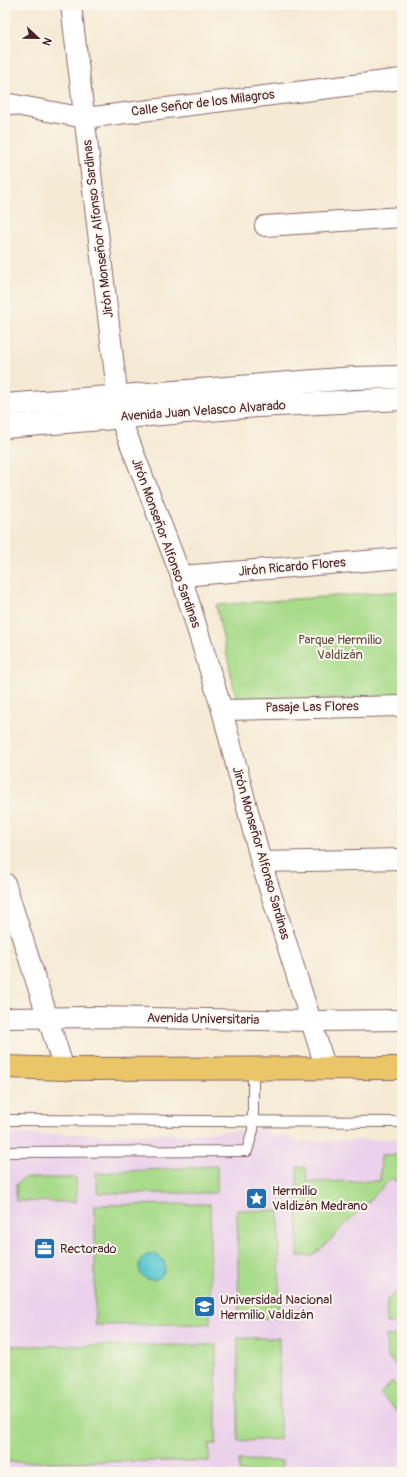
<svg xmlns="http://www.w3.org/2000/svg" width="407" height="1477" font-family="Pangolin,sans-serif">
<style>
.built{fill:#ebd1eb}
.green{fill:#a8db8a;stroke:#797d5a}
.water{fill:#5ac7d2;stroke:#52737e}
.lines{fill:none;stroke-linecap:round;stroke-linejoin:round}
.service-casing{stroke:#866666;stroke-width:12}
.minor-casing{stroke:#866666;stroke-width:22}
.tertiary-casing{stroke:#866666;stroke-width:24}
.trunk-casing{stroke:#866666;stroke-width:24}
.service{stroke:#fff;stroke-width:10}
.minor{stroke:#fff;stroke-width:20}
.tertiary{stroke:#fff;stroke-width:22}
.trunk{stroke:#ebc669;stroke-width:22}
.labels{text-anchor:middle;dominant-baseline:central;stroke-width:4;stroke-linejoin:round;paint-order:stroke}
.street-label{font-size:13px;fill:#4a1f2b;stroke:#fbf7ec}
.park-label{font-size:13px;fill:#624e43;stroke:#fbf7ec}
.poi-label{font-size:13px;fill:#4a1f2b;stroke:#fbf7ec;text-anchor:start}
</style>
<rect width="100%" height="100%" fill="#fbf7ec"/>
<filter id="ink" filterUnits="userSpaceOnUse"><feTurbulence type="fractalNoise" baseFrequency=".025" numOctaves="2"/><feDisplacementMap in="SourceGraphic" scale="8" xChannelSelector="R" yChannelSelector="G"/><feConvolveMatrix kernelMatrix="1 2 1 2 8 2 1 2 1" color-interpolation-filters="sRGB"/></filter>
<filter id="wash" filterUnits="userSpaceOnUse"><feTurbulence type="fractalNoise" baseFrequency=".012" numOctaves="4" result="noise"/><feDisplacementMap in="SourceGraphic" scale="16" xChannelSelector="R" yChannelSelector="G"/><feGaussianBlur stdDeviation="0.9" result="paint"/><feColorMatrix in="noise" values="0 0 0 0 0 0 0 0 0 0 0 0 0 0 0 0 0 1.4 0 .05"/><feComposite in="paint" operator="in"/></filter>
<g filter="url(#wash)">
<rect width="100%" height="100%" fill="#f5ead4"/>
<polygon class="built" points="264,1129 273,1137 287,1136 295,1142 402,1139 402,1472 5,1472 5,1134 177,1134"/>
<g class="green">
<polygon points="402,591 402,697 237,702 216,605"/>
<polygon points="381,1155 402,1155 402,1187 392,1178 321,1249 312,1256 298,1256 297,1167 306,1167 307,1182 380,1181"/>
<polygon points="217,1166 217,1193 98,1193 96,1173"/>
<polygon points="24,1178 76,1178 76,1202 16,1201 16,1185"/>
<polygon points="210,1204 210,1324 95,1325 95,1205"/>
<polygon points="237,1210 279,1211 280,1318 239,1318"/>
<polygon points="402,1288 402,1323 386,1323 387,1300"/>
<polygon points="402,1335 402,1372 387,1356 386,1336"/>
<polygon points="238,1338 279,1338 280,1439 238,1441"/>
<polygon points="216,1345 216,1444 209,1444 209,1461 5,1462 5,1346"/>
<polygon points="392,1381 402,1392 402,1416 380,1394"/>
<polygon points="239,1460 282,1461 282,1472 239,1472"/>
</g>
<circle class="water" cx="152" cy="1267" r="13"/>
</g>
<g filter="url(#ink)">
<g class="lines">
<defs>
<g id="service">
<polyline points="5,1120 402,1122"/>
<polyline points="5,1152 247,1151 253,1130 253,1069"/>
</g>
<g id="minor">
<polyline points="71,5 120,417 181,576 222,710 261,862 326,1069"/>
<polyline points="5,103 85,118 402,79"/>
<polyline points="265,226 402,217"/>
<polyline points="181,576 402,558"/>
<polyline points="222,710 402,706"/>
<polyline points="261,862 402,859"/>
<polyline points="5,883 64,1069"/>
<polyline points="5,1018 94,1017 311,1021 402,1020"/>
</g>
<g id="tertiary">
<polyline points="5,405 354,378 402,377"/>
<polyline points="5,427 257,406 402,399"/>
</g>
<polyline id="trunk" points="5,1067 64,1069 402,1068"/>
</defs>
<use href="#service" class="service-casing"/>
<use href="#minor" class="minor-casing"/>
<use href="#tertiary" class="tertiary-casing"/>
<use href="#trunk" class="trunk-casing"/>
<use href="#service" class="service"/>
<use href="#minor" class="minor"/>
<use href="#tertiary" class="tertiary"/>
<use href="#trunk" class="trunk"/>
</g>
</g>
<defs>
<symbol id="sight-square" viewBox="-11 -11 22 22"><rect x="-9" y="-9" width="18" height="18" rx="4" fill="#1f6fb2" stroke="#fbf7ec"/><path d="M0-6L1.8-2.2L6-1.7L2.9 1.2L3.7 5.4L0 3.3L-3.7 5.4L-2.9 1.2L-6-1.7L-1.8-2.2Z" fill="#fff"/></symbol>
<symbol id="office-square" viewBox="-11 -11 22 22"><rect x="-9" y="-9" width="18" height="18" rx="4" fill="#1f6fb2" stroke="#fbf7ec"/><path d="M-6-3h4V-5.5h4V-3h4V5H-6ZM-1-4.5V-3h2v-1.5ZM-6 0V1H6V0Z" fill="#fff"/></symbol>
<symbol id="university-square" viewBox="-11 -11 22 22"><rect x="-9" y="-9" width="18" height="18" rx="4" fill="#1f6fb2" stroke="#fbf7ec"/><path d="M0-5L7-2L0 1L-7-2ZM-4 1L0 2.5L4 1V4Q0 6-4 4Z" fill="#fff"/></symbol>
</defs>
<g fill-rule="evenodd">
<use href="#sight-square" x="244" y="1186" width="25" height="25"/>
<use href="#office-square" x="32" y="1236" width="25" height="25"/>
<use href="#university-square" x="192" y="1294" width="25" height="25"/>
</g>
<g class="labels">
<g class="street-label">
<text transform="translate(203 103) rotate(-7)">Calle Señor de los Milagros</text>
<text transform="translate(98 229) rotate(-97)">Jirón Monseñor Alfonso Sardinas</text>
<text transform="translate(203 411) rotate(-4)">Avenida Juan Velasco Alvarado</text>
<text transform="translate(166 543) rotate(70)">Jirón Monseñor Alfonso Sardinas</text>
<text transform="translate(292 567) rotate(-5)">Jirón Ricardo Flores</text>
<text transform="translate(312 707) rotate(-1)">Pasaje Las Flores</text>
<text transform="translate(261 853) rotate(74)">Jirón Monseñor Alfonso Sardinas</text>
<text transform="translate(203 1019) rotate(1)">Avenida Universitaria</text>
</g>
<g class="park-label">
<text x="340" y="640">Parque Hermilio<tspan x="340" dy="15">Valdizán</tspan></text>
</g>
<g class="poi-label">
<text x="272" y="1191">Hermilio<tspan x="272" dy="15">Valdizán Medrano</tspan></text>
<text x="60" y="1249">Rectorado</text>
<text x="220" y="1300">Universidad Nacional<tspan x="220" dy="15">Hermilio Valdizán</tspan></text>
</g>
</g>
<rect width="407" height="1477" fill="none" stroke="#fbf7ec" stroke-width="20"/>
<g transform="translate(38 38) rotate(112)" stroke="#fbf7ec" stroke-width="3" paint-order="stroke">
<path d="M0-3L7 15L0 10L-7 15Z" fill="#4a1f2b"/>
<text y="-6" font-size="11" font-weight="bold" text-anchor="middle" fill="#4a1f2b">N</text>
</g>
</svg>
